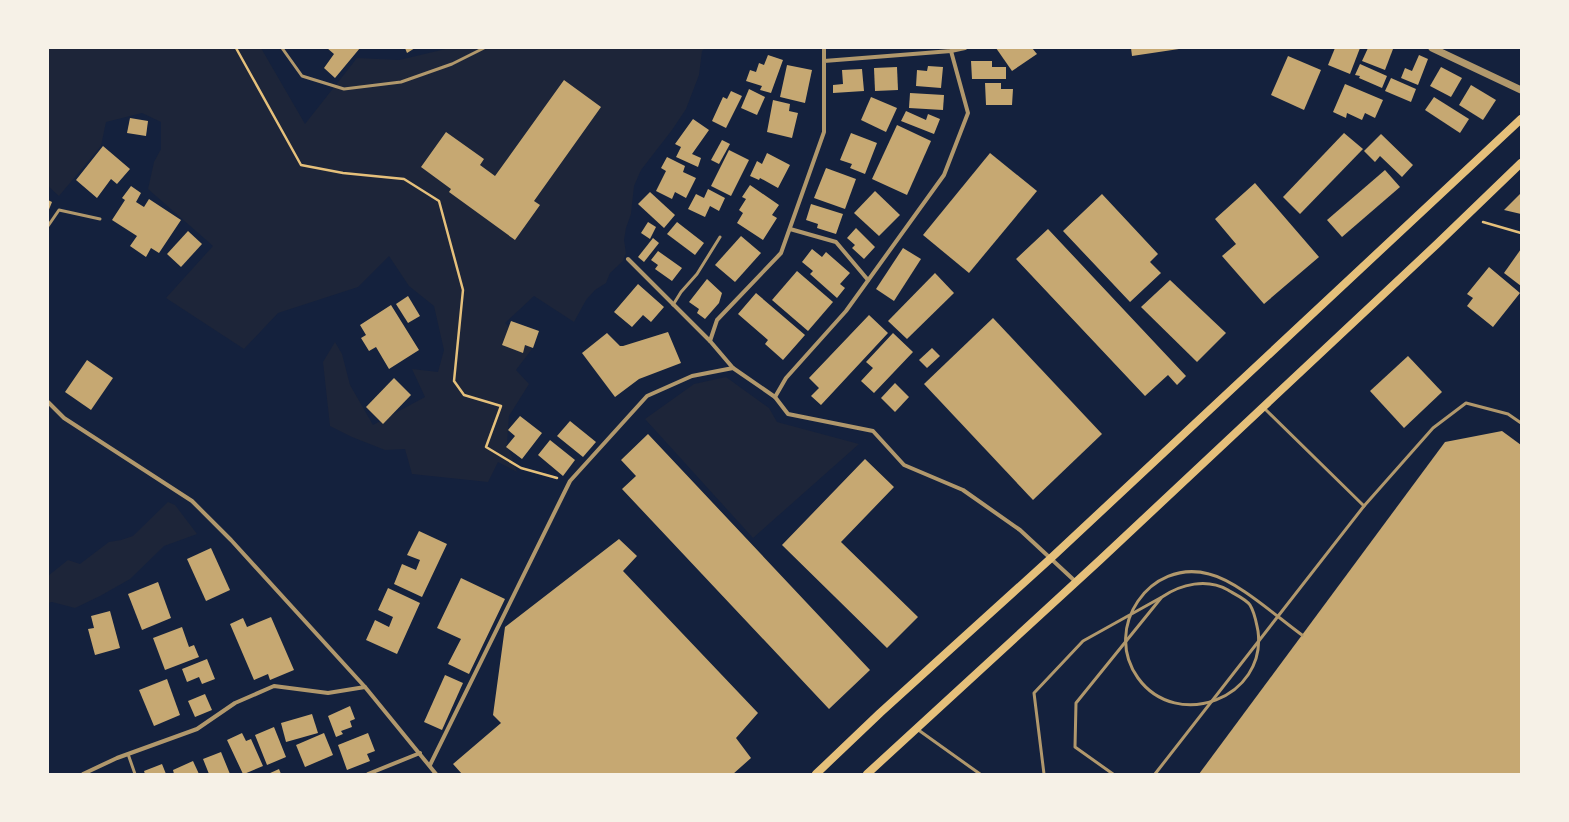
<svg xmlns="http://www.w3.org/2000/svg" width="1569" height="822" font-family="'Times New Roman',serif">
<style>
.green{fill:#1d2539}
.building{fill:#c6a872}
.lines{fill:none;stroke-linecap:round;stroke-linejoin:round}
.path{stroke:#e5c07b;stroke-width:2.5}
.service{stroke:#b1986c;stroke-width:3}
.minor{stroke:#b1986c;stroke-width:4}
.tertiary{stroke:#b1986c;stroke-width:7}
.secondary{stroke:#e5c07b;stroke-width:8}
</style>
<rect width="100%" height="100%" fill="#14213d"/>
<g class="green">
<polygon points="48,48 261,48 305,124 357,58 399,60 450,48 705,48 702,51 699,75 686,109 672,130 641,170 634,186 631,214 626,228 624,240 626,253 623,261 610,273 606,283 595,290 586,300 574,322 534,296 505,323 532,349 516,370 529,384 509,416 507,444 517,472 498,462 488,482 412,474 405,449 385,450 352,437 330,426 323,362 335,342 342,354 350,385 373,425 425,397 412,369 438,372 444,350 434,306 409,286 389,256 358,287 278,313 244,349 166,298 213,246 148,189 154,162 161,149 161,122 142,113 106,122 101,146 59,196 48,186"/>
<polygon points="726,377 769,408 777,422 859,444 753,538 645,419 694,384"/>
<polygon points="168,502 175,505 197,534 164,546 130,579 100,596 75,608 52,602 48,603 48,576 68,560 80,564 109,542 121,540 133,536"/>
</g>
<g class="building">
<polygon points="327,48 360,48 335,78 324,68 334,54"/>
<polygon points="405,48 415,48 407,53"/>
<polygon points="996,48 1032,48 1037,54 1012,71"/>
<polygon points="1131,48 1179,48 1179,49 1132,56"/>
<polygon points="1335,48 1360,48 1350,74 1328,65"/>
<polygon points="1368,48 1393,49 1385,70 1362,61"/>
<polygon points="768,55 783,60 771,93 760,90 762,86 746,81 750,70 756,72 759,63 764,65"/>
<polygon points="1419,55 1428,59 1418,85 1401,78 1405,68 1412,71"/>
<polygon points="1288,56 1321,70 1304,110 1271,95"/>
<polygon points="971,61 992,61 992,67 1006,67 1006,79 972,79"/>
<polygon points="1360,64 1387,76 1382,88 1359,78 1360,76 1355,75"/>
<polygon points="787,65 812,70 805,103 780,97"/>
<polygon points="928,66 943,67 941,88 916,86 917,70 927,71"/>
<polygon points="897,67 898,90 875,91 874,68"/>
<polygon points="1441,67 1462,78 1451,97 1430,86"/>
<polygon points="862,69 864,91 833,93 833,85 843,84 842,70"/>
<polygon points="1391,78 1416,89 1411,102 1385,91"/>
<polygon points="564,80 601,107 534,201 540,205 515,240 449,192 451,189 421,167 446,132 484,159 480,165 495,176"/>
<polygon points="985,83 1001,83 1001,89 1013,89 1012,105 986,105"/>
<polygon points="1345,84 1383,100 1375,118 1365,113 1362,120 1347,113 1346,118 1333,112"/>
<polygon points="1471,85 1496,100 1483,120 1459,105"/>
<polygon points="749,89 765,97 757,115 741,108"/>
<polygon points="731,91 742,96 726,128 712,121 723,97 727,99"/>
<polygon points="910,93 944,95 943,110 909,108"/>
<polygon points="871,97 897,108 886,132 861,120"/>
<polygon points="1434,97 1469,119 1460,133 1425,110"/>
<polygon points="773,100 790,104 789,111 798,113 792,138 767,132"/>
<polygon points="906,111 926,120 928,114 940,119 934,134 901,121"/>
<polygon points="130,118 148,121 146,136 127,133"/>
<polygon points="693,119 709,130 692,154 701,158 698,167 676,157 681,147 675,144"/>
<polygon points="897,125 931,141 907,195 872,179"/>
<polygon points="851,133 877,143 865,174 850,168 852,164 840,160"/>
<polygon points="1344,133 1363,149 1300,214 1283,197"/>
<polygon points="1381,134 1413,165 1402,177 1380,156 1375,162 1364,151"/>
<polygon points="722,140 730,144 719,164 711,160"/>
<polygon points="103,146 130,169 117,184 111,179 97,198 76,180"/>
<polygon points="729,150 749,160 731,196 711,186"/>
<polygon points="767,153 790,165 778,188 760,178 759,180 750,176 757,161 762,164"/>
<polygon points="990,153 1037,191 969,273 923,235"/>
<polygon points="667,157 685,166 683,172 696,178 686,198 675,192 672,199 656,191 666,171 661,168"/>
<polygon points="826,168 856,179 845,209 814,198"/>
<polygon points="1385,170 1400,187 1342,237 1327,220"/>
<polygon points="1255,183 1319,257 1264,304 1222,256 1236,244 1215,219"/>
<polygon points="750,185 779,205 772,215 777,218 763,240 737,223 743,213 739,210 746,199 742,197"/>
<polygon points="131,186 141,193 136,202 144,207 149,199 181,220 159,253 151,248 146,257 130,246 137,236 112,220 125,200 122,198"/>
<polygon points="708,189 725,198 719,211 710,206 705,217 688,209 696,194 704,198"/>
<polygon points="875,191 900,215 879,236 854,213"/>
<polygon points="650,192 675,215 664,228 638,204"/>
<polygon points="1521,193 1521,214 1504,210"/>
<polygon points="1102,194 1158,254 1150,262 1161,273 1130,302 1063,231"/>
<polygon points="48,200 52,202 48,212"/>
<polygon points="811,204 843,214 836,234 817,228 818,224 806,220"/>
<polygon points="648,222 656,227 650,239 641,233"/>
<polygon points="677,222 704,243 695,255 667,234"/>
<polygon points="856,228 875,247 864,259 852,248 855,245 847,238"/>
<polygon points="1048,229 1186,376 1177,385 1168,375 1145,396 1016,259"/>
<polygon points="188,231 202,244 181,267 167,254"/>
<polygon points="741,236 761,253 735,282 715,265"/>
<polygon points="653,238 659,243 644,262 638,257"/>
<polygon points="903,248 921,259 894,301 876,289"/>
<polygon points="812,249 822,257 826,252 850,273 840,284 845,288 837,298 810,274 813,271 802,262"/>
<polygon points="1521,249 1521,286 1504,273"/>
<polygon points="658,251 682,268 672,281 655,269 658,265 651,260"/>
<polygon points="1489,267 1520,293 1493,327 1467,306 1473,298 1467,294"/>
<polygon points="797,271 833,302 808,331 772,300"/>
<polygon points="935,273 954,293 907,339 888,321"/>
<polygon points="707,279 722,293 719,303 705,319 697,313 699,309 689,302"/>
<polygon points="1170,280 1226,333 1197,362 1141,307"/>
<polygon points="638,284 664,307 651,322 643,315 632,327 614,312"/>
<polygon points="756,293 805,335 783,360 765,344 768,340 738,314"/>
<polygon points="408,296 420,316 408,323 396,304"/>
<polygon points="391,305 419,350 389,369 376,347 369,351 361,338 366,335 360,325"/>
<polygon points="869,315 888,333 821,405 811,396 819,388 809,378"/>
<polygon points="993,318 1102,434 1033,500 924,384"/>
<polygon points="511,321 539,331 533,348 525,345 523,353 502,345"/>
<polygon points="668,332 681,363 639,379 615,397 582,353 607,333 620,346 623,346"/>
<polygon points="893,333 913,352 874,393 861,381 873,368 866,362"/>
<polygon points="932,348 940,356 927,368 919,360"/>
<polygon points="1408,356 1442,392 1404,428 1370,391"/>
<polygon points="87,360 113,378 91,410 65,392"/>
<polygon points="394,378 411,395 383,424 366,407"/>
<polygon points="895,383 909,397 895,412 881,398"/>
<polygon points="520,416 542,433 522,459 506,447 515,436 508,430"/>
<polygon points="570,421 596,442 583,457 557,436"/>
<polygon points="1502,431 1521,445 1521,774 1199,774 1445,442"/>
<polygon points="648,434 870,670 829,709 622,489 636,476 621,460"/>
<polygon points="550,440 575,460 563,476 538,455"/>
<polygon points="865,459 894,487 841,542 918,617 887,648 782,545"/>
<polygon points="419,531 447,544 422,597 394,584 402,564 416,570 420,560 407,555"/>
<polygon points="619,539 637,556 623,571 758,713 736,738 751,758 733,774 462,774 453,764 501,723 493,715 505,627"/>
<polygon points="211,548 230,590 206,601 187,559"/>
<polygon points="461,578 505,599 469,674 448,664 461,639 437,628"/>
<polygon points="158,582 171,618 142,630 128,594"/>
<polygon points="388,588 420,603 397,654 366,640 375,620 389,627 393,617 378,610"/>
<polygon points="110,611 120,648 95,655 88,629 94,628 91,616"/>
<polygon points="271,617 294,670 270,680 268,674 254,680 230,624 243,618 247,627"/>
<polygon points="182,627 189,647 194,645 199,657 165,670 153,638"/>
<polygon points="207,659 215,679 202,684 199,677 187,682 182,669"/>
<polygon points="445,675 463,683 442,730 424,722"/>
<polygon points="167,679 180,715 154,726 139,690"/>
<polygon points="205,694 212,710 195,717 188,701"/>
<polygon points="350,706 355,719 350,721 352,727 341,731 343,734 336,737 328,716"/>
<polygon points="312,714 318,733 286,742 281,723"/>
<polygon points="274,727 286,757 267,765 255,735"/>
<polygon points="242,733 246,741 251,739 263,766 244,774 243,774 227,740"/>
<polygon points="324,733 333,755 305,767 296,745"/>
<polygon points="368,733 375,751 367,754 370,761 347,770 338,745"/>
<polygon points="221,752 230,774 209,774 203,759"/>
<polygon points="193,761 199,774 174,774 173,770"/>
<polygon points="162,764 166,774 145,774 144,771"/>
<polygon points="279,769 281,774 268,774"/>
</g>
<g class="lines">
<g class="path">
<polyline points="236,48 301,165 343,173 404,179 439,201 463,290 454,381 464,395 501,406 486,447 521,468 557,478"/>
<polyline points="1483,222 1521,233"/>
</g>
<g class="service">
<polyline points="282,48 302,76 344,89 401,82 452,64 484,48"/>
<polyline points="48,226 59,210 100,219"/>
<polyline points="673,305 681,292 697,274 720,237"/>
<polyline points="1264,408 1364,506"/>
<polyline points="917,729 980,774"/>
<polyline points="128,754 135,774"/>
<path d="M1044 774 1034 693 1083 641 1162 597C1181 584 1207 578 1228 590 1234 594 1246 599 1250 605 1255 613 1256 622 1258 631 1267 698 1177 732 1138 678 1102 628 1150 558 1209 574 1238 581 1277 617 1302 635"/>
<polyline points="1113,774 1075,747 1076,703 1161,598"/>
<polyline points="1155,774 1364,506 1433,428 1466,403 1508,414 1521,423"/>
</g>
<g class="minor">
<polyline points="824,61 824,48"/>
<polyline points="790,229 836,242 868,280"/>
<polyline points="628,259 710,341 717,320 781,253 824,132 824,61 951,51 965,48"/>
<polyline points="710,341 733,368"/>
<polyline points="775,397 788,414 873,431 904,465 963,490 1020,530 1076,582"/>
<polyline points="48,402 64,418 192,501 231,540 365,687"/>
<polyline points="430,765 570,481 647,396 692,376 733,368 775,397 786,378 846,311 944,175 968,113 951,51"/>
<polyline points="83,774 117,758 197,729 235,703 274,686 328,693 365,687 436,774"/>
<polyline points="368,774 420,753"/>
</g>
<polyline class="tertiary" points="1432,48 1521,90"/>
<g class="secondary">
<polyline points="816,774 880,713 1050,559 1521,119"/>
<polyline points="867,774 1100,560 1437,244 1521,163"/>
</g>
</g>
<rect width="1569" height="822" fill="none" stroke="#f6f1e7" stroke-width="98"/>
</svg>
